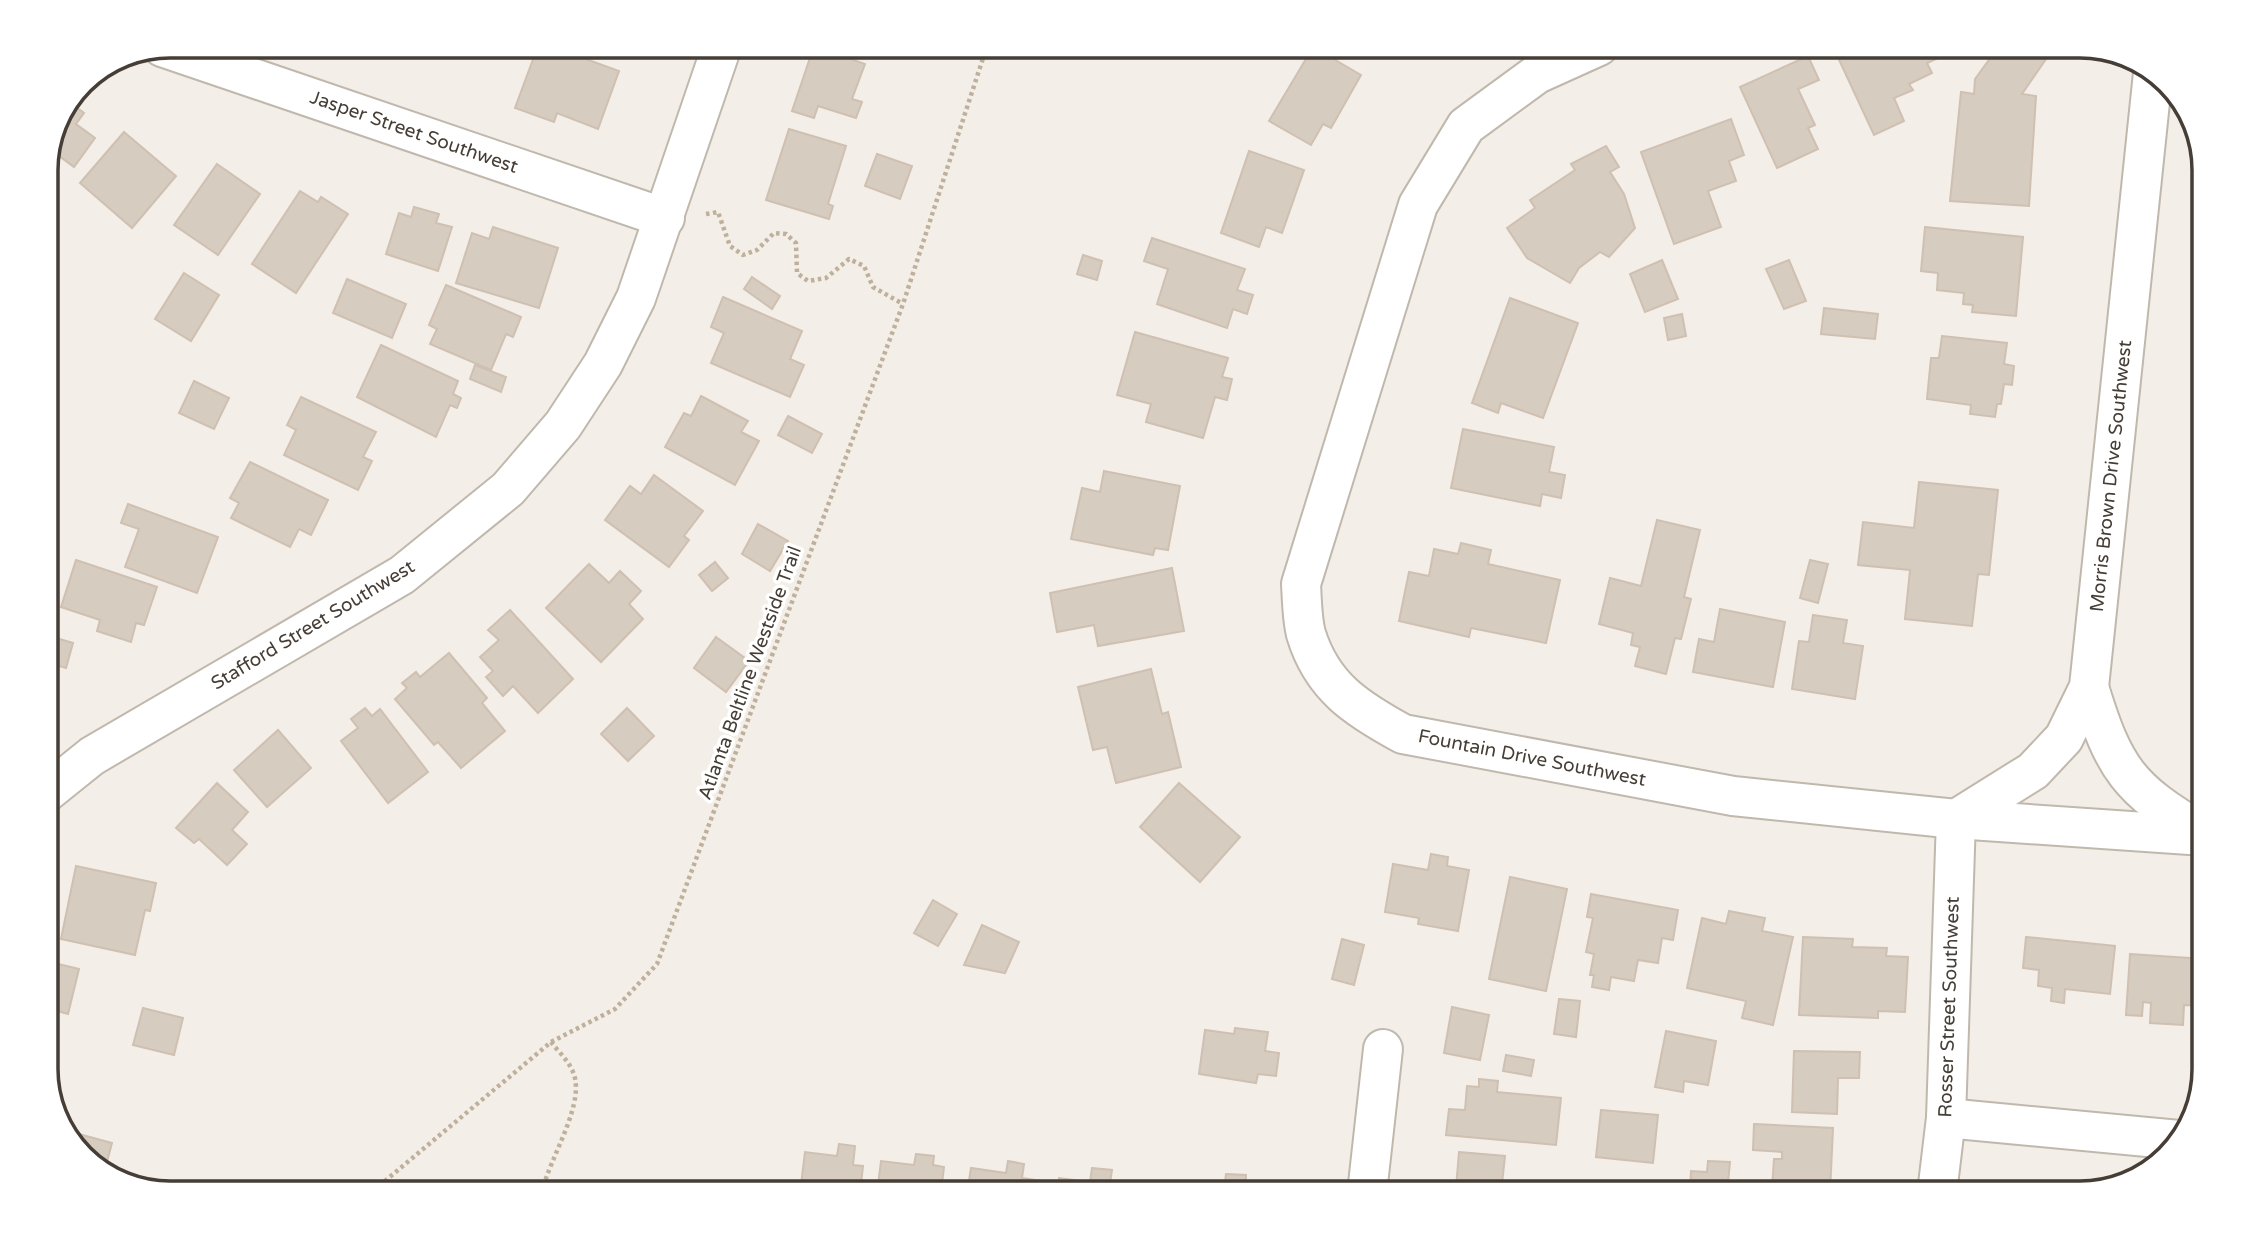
<svg xmlns="http://www.w3.org/2000/svg" width="2250" height="1239" font-family="'Varela Round',sans-serif">
<style>
.building{fill:#d7ccc0;stroke:#cfc0b1;stroke-width:2}
.lines{fill:none;stroke-linecap:round;stroke-linejoin:round}
.minor-casing{stroke:#c1b8ad;stroke-width:42}
.path{stroke:#bfb09c;stroke-width:4.5;stroke-dasharray:3.5 3.5;stroke-linecap:butt}
.minor{stroke:#fff;stroke-width:38}
.labels{text-anchor:middle;dominant-baseline:central;stroke-width:7;stroke-linejoin:round;paint-order:stroke}
.street-label{font-size:19px;fill:#463e36;stroke:#fff}
.rim{fill:none;stroke:#463e36;stroke-width:3.5}
</style>
<rect width="100%" height="100%" fill="#f3eee7"/>
<g class="building">
<polygon points="538,46 550,46 619,71 598,129 557,113 554,122 515,108"/>
<polygon points="814,46 865,64 852,99 862,102 856,118 818,106 814,118 792,111"/>
<polygon points="1841,46 1953,46 1947,48 1949,53 1927,63 1932,73 1909,84 1913,90 1894,98 1904,121 1874,135 1834,49"/>
<polygon points="1999,46 2025,46 2046,59 2022,94 2036,96 2029,206 1950,201 1961,92 1974,94 1975,79"/>
<polygon points="1313,47 1361,75 1331,128 1323,124 1311,145 1269,121"/>
<polygon points="1808,56 1819,80 1798,89 1815,125 1808,128 1818,149 1777,168 1740,87"/>
<polygon points="72,104 84,113 76,124 95,138 74,167 59,156 46,174 46,162"/>
<polygon points="1731,119 1744,155 1729,161 1736,181 1708,191 1721,227 1674,244 1641,152"/>
<polygon points="789,129 846,146 828,204 833,206 829,219 766,200"/>
<polygon points="124,132 176,176 132,228 80,183"/>
<polygon points="1606,146 1619,167 1610,172 1624,194 1635,228 1609,257 1600,252 1579,268 1570,283 1527,258 1507,228 1535,208 1530,200 1575,170 1571,164"/>
<polygon points="1249,151 1304,170 1282,233 1266,227 1259,247 1221,233"/>
<polygon points="877,154 912,166 900,199 865,186"/>
<polygon points="217,164 260,194 218,255 174,225"/>
<polygon points="300,191 318,202 321,197 348,214 296,293 252,264"/>
<polygon points="414,207 439,214 436,223 452,227 438,271 386,254 399,213 411,217"/>
<polygon points="493,227 558,248 539,308 456,283 472,233 489,239"/>
<polygon points="1925,227 2023,237 2016,316 1972,312 1973,305 1963,304 1964,293 1937,290 1938,273 1921,271"/>
<polygon points="1152,238 1245,269 1237,290 1253,295 1247,314 1233,309 1227,328 1157,304 1168,269 1144,261"/>
<polygon points="1083,255 1102,261 1097,280 1077,274"/>
<polygon points="1662,260 1678,299 1645,312 1630,274"/>
<polygon points="1789,260 1806,301 1784,309 1766,269"/>
<polygon points="184,273 219,295 191,341 155,319"/>
<polygon points="752,277 780,296 772,309 744,289"/>
<polygon points="347,279 406,304 392,338 333,313"/>
<polygon points="446,285 521,317 513,337 506,334 491,370 430,344 437,329 429,325"/>
<polygon points="723,297 802,331 790,359 804,365 790,397 711,363 724,333 711,327"/>
<polygon points="1510,298 1578,323 1543,418 1501,403 1498,413 1472,403"/>
<polygon points="1824,308 1878,314 1875,339 1821,334"/>
<polygon points="1682,314 1686,336 1668,340 1664,318"/>
<polygon points="1135,332 1228,358 1222,377 1232,379 1227,400 1215,397 1203,438 1146,422 1151,404 1117,395"/>
<polygon points="1942,336 2007,343 2004,364 2014,366 2012,385 2004,384 2001,404 1997,404 1995,417 1970,414 1971,405 1927,399 1931,358 1939,358"/>
<polygon points="381,345 458,381 453,394 461,398 457,408 450,405 436,437 357,397"/>
<polygon points="475,365 506,377 501,392 470,379"/>
<polygon points="194,381 229,398 214,429 179,413"/>
<polygon points="701,396 748,421 741,432 759,441 735,485 665,447 684,413 691,416"/>
<polygon points="301,397 376,432 363,457 372,461 358,490 284,455 296,430 287,425"/>
<polygon points="788,416 822,434 812,453 778,435"/>
<polygon points="1463,429 1554,447 1549,472 1565,475 1561,498 1542,494 1540,506 1451,488"/>
<polygon points="250,462 328,500 311,535 299,529 290,547 231,518 239,503 230,498"/>
<polygon points="1104,471 1180,486 1168,550 1155,548 1153,555 1071,539 1082,488 1100,492"/>
<polygon points="654,475 703,511 684,536 689,540 669,567 605,520 630,486 641,494"/>
<polygon points="1919,482 1998,490 1989,575 1978,574 1972,626 1905,619 1910,570 1858,565 1863,522 1914,528"/>
<polygon points="128,504 218,537 197,593 125,567 139,529 121,523"/>
<polygon points="1657,520 1700,530 1684,597 1691,599 1681,639 1675,638 1666,674 1635,666 1640,647 1631,645 1633,633 1599,624 1610,578 1641,586"/>
<polygon points="758,524 788,541 770,571 742,554"/>
<polygon points="1461,543 1491,550 1488,564 1560,580 1546,643 1471,628 1469,637 1399,621 1409,572 1429,576 1434,549 1458,554"/>
<polygon points="76,560 157,587 144,625 136,623 131,642 97,631 100,620 61,607"/>
<polygon points="1810,560 1828,564 1818,603 1800,598"/>
<polygon points="715,562 728,578 712,591 699,575"/>
<polygon points="589,564 609,583 620,571 641,591 629,604 643,619 601,662 546,608"/>
<polygon points="1172,568 1184,631 1098,646 1094,625 1057,632 1050,593"/>
<polygon points="1720,609 1785,622 1773,687 1693,672 1699,639 1714,642"/>
<polygon points="510,610 573,679 538,713 513,686 503,696 486,677 493,671 480,657 499,640 488,630"/>
<polygon points="1813,615 1847,620 1843,643 1863,646 1855,699 1792,689 1799,641 1809,642"/>
<polygon points="46,635 73,643 66,668 56,665 50,688 46,687"/>
<polygon points="716,637 749,661 726,692 694,668"/>
<polygon points="449,653 487,698 482,703 505,731 461,768 438,742 434,745 395,699 407,688 402,683 416,672 420,677"/>
<polygon points="1151,669 1162,714 1168,712 1181,767 1116,783 1107,747 1093,750 1078,687"/>
<polygon points="365,708 372,716 380,709 428,772 388,803 341,741 358,728 351,719"/>
<polygon points="627,708 654,736 628,761 601,734"/>
<polygon points="278,730 311,768 267,807 234,770"/>
<polygon points="217,783 248,812 232,830 247,844 227,865 199,839 194,843 176,828"/>
<polygon points="1179,783 1240,837 1200,882 1140,827"/>
<polygon points="1431,854 1448,857 1447,866 1469,870 1458,931 1418,924 1419,918 1385,912 1393,864 1428,870"/>
<polygon points="76,866 156,883 150,911 145,910 135,955 61,939"/>
<polygon points="1510,877 1567,889 1546,991 1489,979"/>
<polygon points="1591,894 1678,910 1673,940 1662,938 1658,963 1638,960 1634,981 1611,977 1609,990 1592,987 1594,975 1590,975 1594,954 1586,952 1593,918 1587,917"/>
<polygon points="933,900 957,914 938,946 914,933"/>
<polygon points="1729,911 1765,918 1762,931 1793,937 1773,1025 1742,1018 1746,1001 1687,988 1702,918 1726,924"/>
<polygon points="982,925 1019,942 1005,973 964,965"/>
<polygon points="1803,937 1853,939 1852,947 1887,948 1886,956 1908,957 1905,1012 1878,1011 1878,1018 1799,1015"/>
<polygon points="2026,937 2115,946 2110,994 2065,989 2064,1003 2051,1001 2052,988 2038,986 2039,970 2023,968"/>
<polygon points="1342,939 1364,945 1354,985 1332,979"/>
<polygon points="2130,954 2204,959 2204,1006 2184,1005 2183,1025 2150,1023 2151,1003 2143,1002 2142,1016 2126,1015"/>
<polygon points="46,961 79,969 68,1014 46,1008"/>
<polygon points="1559,999 1580,1001 1576,1037 1554,1034"/>
<polygon points="1452,1007 1489,1015 1480,1060 1444,1053"/>
<polygon points="143,1008 183,1018 174,1055 133,1045"/>
<polygon points="1235,1028 1268,1032 1265,1051 1279,1053 1276,1076 1258,1074 1256,1083 1199,1074 1205,1030 1234,1034"/>
<polygon points="1666,1031 1716,1041 1708,1085 1684,1081 1683,1092 1655,1087"/>
<polygon points="46,1045 55,1048 48,1074 46,1073"/>
<polygon points="1794,1051 1860,1052 1859,1078 1838,1078 1837,1114 1792,1112"/>
<polygon points="1506,1055 1534,1060 1531,1076 1503,1071"/>
<polygon points="1479,1079 1498,1081 1497,1092 1561,1098 1556,1145 1446,1135 1449,1109 1465,1110 1467,1086 1479,1087"/>
<polygon points="1601,1110 1658,1115 1653,1163 1596,1157"/>
<polygon points="1754,1124 1833,1128 1830,1193 1788,1193 1788,1189 1772,1189 1774,1159 1782,1159 1782,1152 1753,1150"/>
<polygon points="75,1133 112,1143 104,1173 72,1144"/>
<polygon points="839,1144 855,1146 853,1165 863,1166 860,1193 800,1193 805,1152 837,1156"/>
<polygon points="1459,1152 1505,1156 1501,1193 1443,1193 1444,1187 1456,1188"/>
<polygon points="916,1154 934,1156 933,1165 944,1167 941,1192 949,1193 877,1193 881,1161 914,1165"/>
<polygon points="1008,1161 1024,1164 1022,1178 1043,1181 1041,1193 967,1193 971,1168 1006,1173"/>
<polygon points="1708,1161 1730,1162 1727,1193 1690,1193 1691,1171 1707,1172"/>
<polygon points="1092,1168 1112,1170 1110,1183 1119,1183 1118,1193 1057,1193 1059,1178 1090,1182"/>
<polygon points="1226,1174 1246,1175 1245,1193 1224,1193"/>
<polygon points="1146,1189 1200,1193 1145,1193"/>
</g>
<g class="lines">
<defs>
<g id="minor">
<path d="M1599 46 1537 74 1466 126 1418 205 1301 584C1302 600 1302 619 1306 634 1322 687 1357 709 1403 734L1733 796 1956 819 2204 836"/>
<polyline points="162,47 665,218"/>
<path d="M2089 687C2114 769 2128 789 2203 833"/>
<polyline points="46,793 92,756 402,575 508,489 563,425 603,364 636,298 722,46"/>
<polyline points="1946,1118 2179,1140"/>
<polyline points="1367,1193 1383,1049"/>
<polyline points="1937,1193 1946,1118 1956,819 2033,771 2064,738 2089,687 2153,73"/>
</g>
</defs>
<use href="#minor" class="minor-casing"/>
<g class="path">
<polyline points="706,214 718,212 730,246 743,255 757,250 774,233 786,234 796,243 797,273 808,281 826,278 849,259 864,266 873,287 903,304"/>
<polyline points="377,1193 385,1181 551,1042 615,1009 657,964 903,304 987,46"/>
<path d="M542 1193C548 1159 590 1099 571 1068 566 1058 557 1050 551 1042"/>
</g>
<use href="#minor" class="minor"/>
</g>
<g class="labels">
<g class="street-label">
<text transform="translate(414 132) rotate(19)">Jasper Street Southwest</text>
<text transform="translate(2111 476) rotate(-84)">Morris Brown Drive Southwest</text>
<text transform="translate(313 625) rotate(-31)">Stafford Street Southwest</text>
<text transform="translate(750 673) rotate(-70)">Atlanta Beltline Westside Trail</text>
<text transform="translate(1532 758) rotate(11)">Fountain Drive Southwest</text>
<text transform="translate(1949 1007) rotate(-88)">Rosser Street Southwest</text>
</g>
</g>
<path d="M0 0H2250V1239H0ZM170 58H2080A112 112 0 0 1 2192 170V1069A112 112 0 0 1 2080 1181H170A112 112 0 0 1 58 1069V170A112 112 0 0 1 170 58Z" fill="#fff" fill-rule="evenodd"/>
<path class="rim" d="M170 58H2080A112 112 0 0 1 2192 170V1069A112 112 0 0 1 2080 1181H170A112 112 0 0 1 58 1069V170A112 112 0 0 1 170 58Z"/>
</svg>
